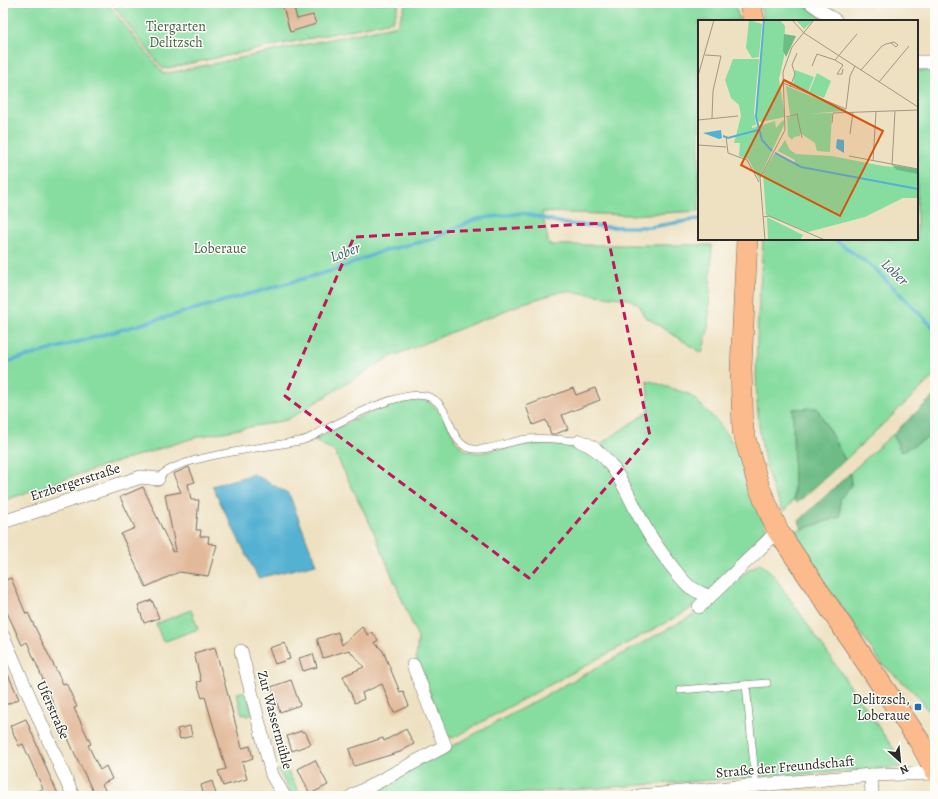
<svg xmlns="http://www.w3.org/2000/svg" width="938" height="799" font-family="Alegreya,serif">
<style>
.green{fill:#87dda0;stroke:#598466}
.forest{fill:#6dbc86;stroke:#4c7458}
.water{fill:#54b1d2;stroke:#406e7e}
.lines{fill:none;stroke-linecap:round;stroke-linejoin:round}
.stream{stroke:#54b1d2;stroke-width:3.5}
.building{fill:#e2b99a}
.service-casing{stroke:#6f6b60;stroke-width:8}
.minor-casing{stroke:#6f6b60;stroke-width:14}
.primary-casing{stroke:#6f6b60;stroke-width:22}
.service{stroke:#fff;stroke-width:7}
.minor{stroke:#fff;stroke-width:13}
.primary{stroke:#fbbb8c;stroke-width:21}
.marked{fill:none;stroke:#c2185b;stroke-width:3;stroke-dasharray:8 5;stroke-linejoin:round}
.poi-dot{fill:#1f6fb2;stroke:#fdfcf7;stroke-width:1.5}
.labels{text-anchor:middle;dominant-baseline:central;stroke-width:3;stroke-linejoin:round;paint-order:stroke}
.park-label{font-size:14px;fill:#47604e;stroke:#fdfcf7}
.street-label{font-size:14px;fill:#2b2b2b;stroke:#fdfcf7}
.poi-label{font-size:14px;fill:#2b2b2b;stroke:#fdfcf7;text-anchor:end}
.water-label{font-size:15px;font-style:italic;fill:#3b616e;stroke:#fdfcf7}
.inset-river{fill:none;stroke:#54b1d2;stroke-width:2}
.inset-road{fill:none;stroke:#a09885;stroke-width:1}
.view{fill:#d5540f;fill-opacity:0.15;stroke:#d5540f;stroke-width:2}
.inset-edge{fill:none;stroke:#2b2b2b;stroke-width:2}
</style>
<rect width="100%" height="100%" fill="#fdfcf7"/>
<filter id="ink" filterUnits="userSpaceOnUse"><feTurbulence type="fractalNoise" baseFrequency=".025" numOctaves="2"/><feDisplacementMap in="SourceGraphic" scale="8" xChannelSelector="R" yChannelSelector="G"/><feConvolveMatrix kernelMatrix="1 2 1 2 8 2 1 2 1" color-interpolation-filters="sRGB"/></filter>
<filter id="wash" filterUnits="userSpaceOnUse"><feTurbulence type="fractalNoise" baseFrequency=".012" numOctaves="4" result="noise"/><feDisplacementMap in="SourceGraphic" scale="16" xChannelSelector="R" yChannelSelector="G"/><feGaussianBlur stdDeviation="0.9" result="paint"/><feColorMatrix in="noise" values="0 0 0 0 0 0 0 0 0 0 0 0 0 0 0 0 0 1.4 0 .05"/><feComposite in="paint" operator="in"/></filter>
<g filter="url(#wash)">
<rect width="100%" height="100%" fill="#eee1c1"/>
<g class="green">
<polygon points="3,3 107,3 164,74 398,25 406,3 734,3 740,21 699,21 699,211 630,215 542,212 549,245 712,245 708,330 702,353 644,316 639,305 629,299 564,291 524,303 388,358 287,420 197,437 82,473 3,501"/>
<polygon points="111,3 399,3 393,21 163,69"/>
<polygon points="759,3 800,3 828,21 764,21"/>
<path d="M935 70V375L845 460 817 408 793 409 794 499 784 512C779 502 773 492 770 481 747 403 759 319 763 239H917V71Z"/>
<polygon points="647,380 691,395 718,422 737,449 750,492 766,528 734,572 709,597 681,584 699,601 687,611 505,709 453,738 447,736 416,658 418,638 373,530 334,451 316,441 319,437 376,409 408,400 421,399 431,403 445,418 456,442 465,450 479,453 526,444 581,445 613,467 602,443 649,411"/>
<polygon points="893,434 901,452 935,434 935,722 918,696 882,664 817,572 792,532 840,517 840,499 851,485 850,473"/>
<polygon points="760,563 772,573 902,761 901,767 483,796 361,796 712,605 740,576"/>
<polygon points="191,610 198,629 163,642 156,624"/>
<polygon points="246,691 252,714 247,716 246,714 242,715 237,693"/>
<polygon points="284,769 287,770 301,796 293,796 278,770"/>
</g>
<g class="forest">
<polygon points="935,395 935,434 901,452 893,434"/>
<polygon points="817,408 845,460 797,503 794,499 793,409"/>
<polygon points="850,473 851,485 840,499 840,517 802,529 799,521"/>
</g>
<polygon class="water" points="254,474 289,494 316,564 258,578 212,486"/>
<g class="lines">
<g class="stream">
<polyline points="834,239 874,268 935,329"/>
<polyline points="3,363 338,269 382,251 430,240 476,219 523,213 566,224 610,227 651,227 699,219"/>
</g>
</g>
<g id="blocks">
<g class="building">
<polygon points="293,4 297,19 313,15 316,24 290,32 283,7"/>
<polygon points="573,388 576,395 595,388 600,400 562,415 568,429 556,434 551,434 546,420 533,425 526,406"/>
<polygon points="189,467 195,482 188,484 191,500 199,500 196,530 201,530 200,536 209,536 208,543 217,545 208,576 179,572 146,587 121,534 135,528 120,497 143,487 173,552 176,551 165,495 181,492 173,474"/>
<polygon points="11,578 26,614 28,613 63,684 66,683 77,707 74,708 91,744 88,745 100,770 106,766 112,779 102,784 108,796 95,796 74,752 27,642 22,645 6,610 3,611 3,581"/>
<polygon points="152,600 159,618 144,623 138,605"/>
<polygon points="362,627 368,635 372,632 378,640 375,643 383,651 400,692 403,691 409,706 394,713 382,684 362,693 364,699 355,703 343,676 364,667 349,650 323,658 317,639 338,632 342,645"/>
<polygon points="285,643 290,659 275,664 269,648"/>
<polygon points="215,647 242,748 250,746 253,758 242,762 247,779 223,786 218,771 226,769 205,697 202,698 197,682 201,681 194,653"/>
<polygon points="313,654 317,667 303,671 299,658"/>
<polygon points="3,663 19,699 3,706"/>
<polygon points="291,680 300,705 280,712 271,687"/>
<polygon points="26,719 48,772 59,796 27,796 43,789 23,744 19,746 10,726"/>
<polygon points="190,726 192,736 180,739 177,729"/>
<polygon points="406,729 414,744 400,752 354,766 349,749 383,738 384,741"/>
<polygon points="301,731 306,733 311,744 292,751 287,736"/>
<polygon points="315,760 328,785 310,794 298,769"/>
<polygon points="212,781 216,794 204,796 201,785"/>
</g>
</g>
</g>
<g filter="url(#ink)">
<use href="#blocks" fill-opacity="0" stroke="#6f6b60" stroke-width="1"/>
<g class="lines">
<defs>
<g id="service">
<path d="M158 479C171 456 272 447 299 441 308 440 316 434 324 430 348 418 400 390 426 396 452 402 447 441 469 448 483 453 511 441 526 439 543 437 563 440 580 441"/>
<polyline points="746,685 756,786"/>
<polyline points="680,690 767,683"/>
</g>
<g id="minor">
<polyline points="811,3 836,21"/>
<polyline points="917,62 935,62"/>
<path d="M580 441C615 453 629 500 646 529 654 543 679 578 690 587 696 591 704 594 709 597"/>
<polyline points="3,522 141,477 158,479"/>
<polyline points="699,607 778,531"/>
<polyline points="3,636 73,796"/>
<polyline points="241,651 272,775 284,796"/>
<polyline points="871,775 872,796"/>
<polyline points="352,796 445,746 413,665"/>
<polyline points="638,796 871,775 935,773"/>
</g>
<g id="primary">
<polyline points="750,3 754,21"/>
<polyline points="747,239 741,368 743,431 759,487 778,531 920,742 935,770"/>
</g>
</defs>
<use href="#service" class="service-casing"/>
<use href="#minor" class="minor-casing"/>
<use href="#primary" class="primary-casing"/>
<use href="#service" class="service"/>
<use href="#minor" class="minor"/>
<use href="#primary" class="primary"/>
</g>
</g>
<path class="marked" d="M605 223 650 436 529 578 285 396 354 237Z"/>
<rect class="poi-dot" x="914" y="703" width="8" height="8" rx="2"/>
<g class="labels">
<g class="park-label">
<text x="176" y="26">Tiergarten<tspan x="176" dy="16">Delitzsch</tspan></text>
<text x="220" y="248">Loberaue</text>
</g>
<g class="street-label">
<text transform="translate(75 482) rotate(-18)">Erzbergerstraße</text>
<text transform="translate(53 710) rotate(66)">Uferstraße</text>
<text transform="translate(275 720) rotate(75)">Zur Wassermühle</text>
<text transform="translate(785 767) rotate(-5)">Straße der Freundschaft</text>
</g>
<g class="poi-label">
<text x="910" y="699">Delitzsch,<tspan x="910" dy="16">Loberaue</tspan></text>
</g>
<g class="water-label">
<text transform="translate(345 252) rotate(-20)">Lober</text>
<text transform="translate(895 272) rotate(44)">Lober</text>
</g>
</g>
<g transform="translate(698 20)">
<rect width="220" height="220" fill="#eee1c1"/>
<path d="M51 0 64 4 61 37 54 38 48 28ZM67 0H82L87 6 86 37 81 59 87 97 63 102 59 101 58 94ZM98 0H116L106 9ZM35 39H61L56 92 58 105 54 106V108L77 101 78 108 85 100 87 103 61 159 50 139 41 136 42 123H36L43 96 41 85 33 78 27 60ZM97 50 116 57 110 72 95 65ZM119 53 133 61 126 78 111 72ZM88 66 148 90V91L92 95ZM134 93 132 132 119 131 117 123 102 113V116L96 117 94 120 90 116 89 98 99 94ZM87 120 92 130 98 134 134 136 185 146 220 149V178H205L167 197 110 212 68 195 65 153 76 134 96 144 97 140 80 131ZM69 197 105 215 102 220H70Z" fill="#87dda0"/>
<path d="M86 14 98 16 88 37 85 31ZM194 145 220 149V154L199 150Z" fill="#6dbc86"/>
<path d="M23 110 24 118 21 119 5 113ZM139 119 146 120V133L138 128Z" fill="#54b1d2"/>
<path class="inset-river" d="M66 0 58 97 64 120 74 131M25 116 30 118 60 110M77 133 103 147 220 169"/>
<path class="inset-road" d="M94 0 106 13 220 87M7 35 23 36 15 71 14 98M137 40 145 45 139 54H144L145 49M114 46 119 34 137 40 159 14M163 50 184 26 188 24 196 22 200 25 198 27 193 23M0 56 16 0M181 62 211 26M85 63 148 89 152 56 157 46M92 67 97 54 94 45 99 33M99 94 104 118M88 97 100 94M0 100 40 96M134 103 135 93 220 90M152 114 155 92M28 116 30 133 49 140 61 162M0 125 28 127M151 136 220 149M175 141 178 92M194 145 197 91M65 197 71 196 127 220M67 220 62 158 87 110 85 52 94 27 116 0"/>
<path class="view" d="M86 60 185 111 142 196 43 145Z"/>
<rect width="220" height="220" class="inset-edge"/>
</g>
<rect width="938" height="799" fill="none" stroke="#fdfcf7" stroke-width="16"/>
<g transform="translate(900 761) rotate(153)" stroke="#fdfcf7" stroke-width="3" paint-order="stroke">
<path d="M0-3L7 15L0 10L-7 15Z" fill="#2b2b2b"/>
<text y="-6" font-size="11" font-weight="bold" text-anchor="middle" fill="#2b2b2b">N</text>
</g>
</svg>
